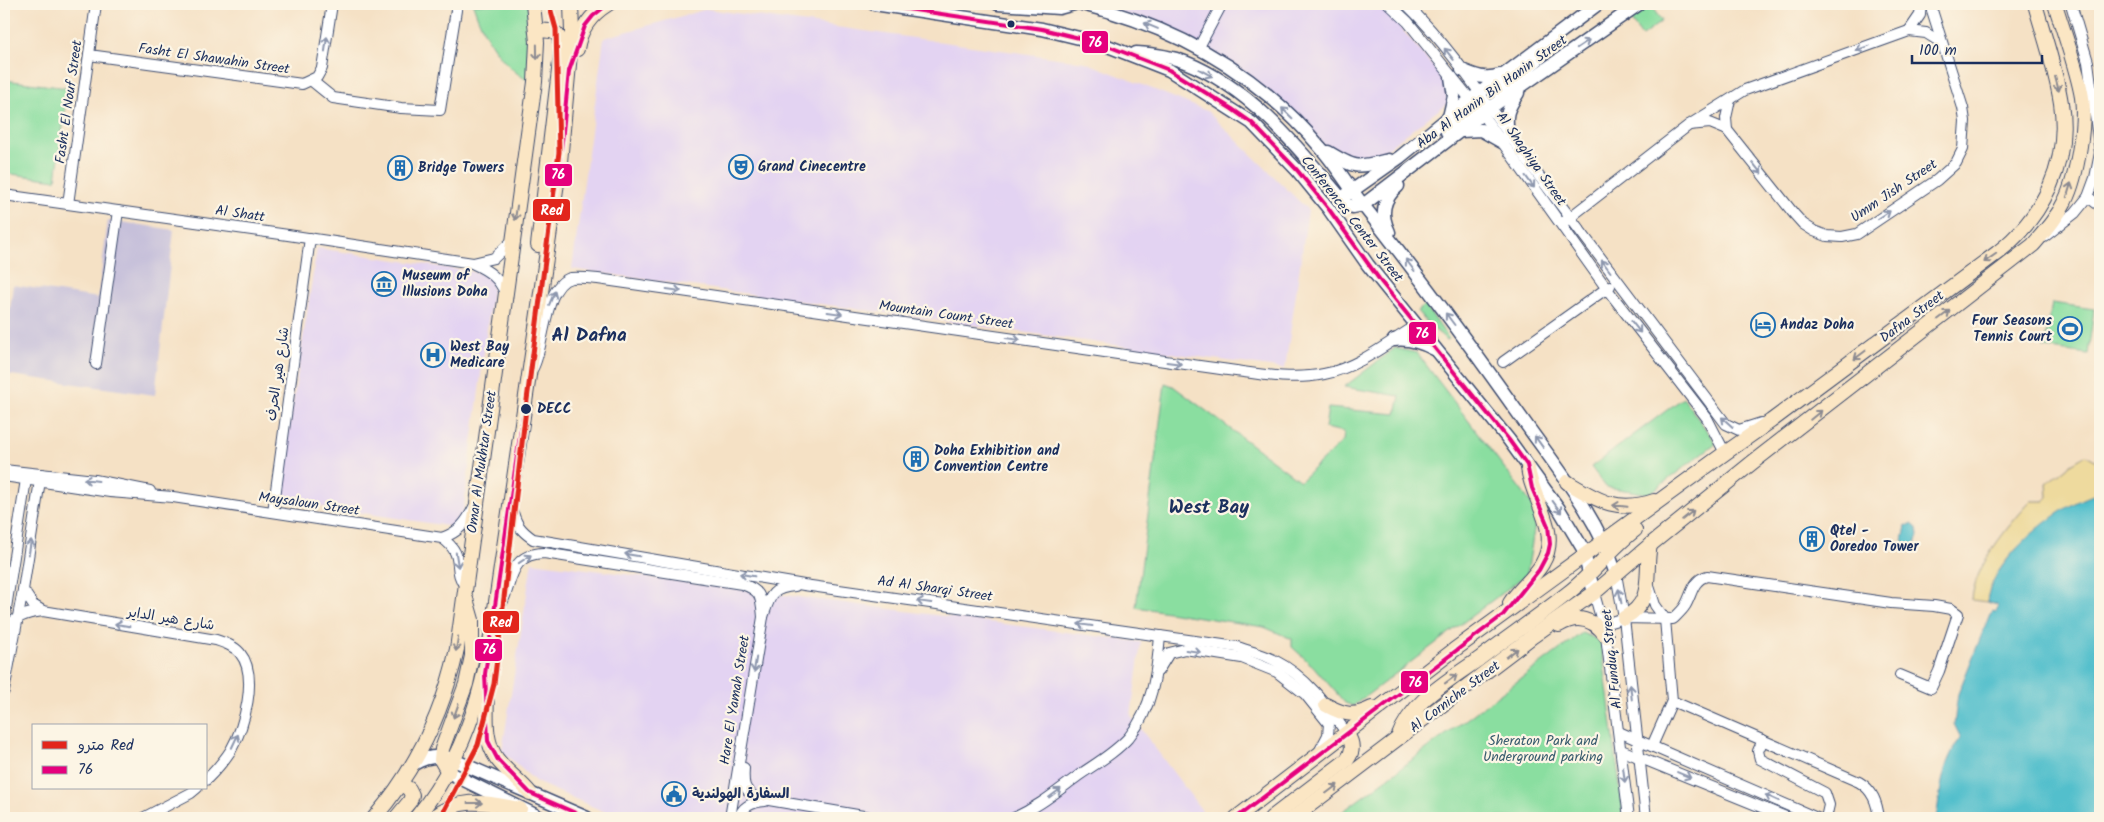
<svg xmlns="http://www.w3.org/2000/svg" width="2104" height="822" font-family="Kalam,'Playpen Sans Arabic',sans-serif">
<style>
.built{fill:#e3d3f2}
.industrial{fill:#c6c0da}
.green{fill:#8adea0;stroke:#52867f}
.sand{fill:#eeda9e;stroke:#84847e}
.water{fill:#53bfcc;stroke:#377795}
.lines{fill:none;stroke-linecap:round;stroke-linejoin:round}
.minor-casing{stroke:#3c4a6d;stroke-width:12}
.tertiary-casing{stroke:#3c4a6d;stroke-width:15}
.secondary-casing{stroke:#3c4a6d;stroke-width:16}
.minor{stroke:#fff;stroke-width:10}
.tertiary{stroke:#fff;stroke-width:12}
.secondary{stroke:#fbe6c4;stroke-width:14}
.bus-1-casing{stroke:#fcf5e5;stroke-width:8}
.bus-1{stroke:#e5007d;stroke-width:4}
.metro-1-casing{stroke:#fcf5e5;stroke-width:9}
.metro-1{stroke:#e2251c;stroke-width:5}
.oneway{stroke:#8d97ae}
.oneway2{stroke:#8b8a91}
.bus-dot{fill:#1b2f5e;stroke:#fcf5e5;stroke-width:2}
.labels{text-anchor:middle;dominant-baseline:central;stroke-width:4.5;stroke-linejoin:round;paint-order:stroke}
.street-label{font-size:14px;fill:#1b2f5e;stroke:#fcf5e5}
.poi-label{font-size:14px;font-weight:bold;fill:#1b2f5e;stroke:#fcf5e5;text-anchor:start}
.stop-label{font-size:14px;font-weight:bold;fill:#1b2f5e;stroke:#fcf5e5;text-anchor:start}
.park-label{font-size:14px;fill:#375b6e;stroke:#fcf5e5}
.district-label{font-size:19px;font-weight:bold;fill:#1b2f5e;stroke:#fcf5e5}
.line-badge{stroke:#fcf5e5;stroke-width:2}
.badge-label{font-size:14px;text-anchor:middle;font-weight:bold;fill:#fff}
</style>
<rect width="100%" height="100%" fill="#fcf5e5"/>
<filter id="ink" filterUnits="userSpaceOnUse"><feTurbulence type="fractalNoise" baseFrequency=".02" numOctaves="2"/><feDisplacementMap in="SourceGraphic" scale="10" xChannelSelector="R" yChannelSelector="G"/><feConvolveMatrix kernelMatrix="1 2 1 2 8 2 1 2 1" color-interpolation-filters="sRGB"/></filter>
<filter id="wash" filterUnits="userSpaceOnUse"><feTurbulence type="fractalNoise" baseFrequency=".0096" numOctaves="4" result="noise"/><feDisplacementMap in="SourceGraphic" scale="20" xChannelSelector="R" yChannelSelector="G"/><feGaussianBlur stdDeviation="1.12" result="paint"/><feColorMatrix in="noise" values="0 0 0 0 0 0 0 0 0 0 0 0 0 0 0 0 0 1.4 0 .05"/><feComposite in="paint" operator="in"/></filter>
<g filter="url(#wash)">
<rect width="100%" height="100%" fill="#f5e1c5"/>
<g class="built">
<polygon points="1098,4 1375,4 1391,16 1444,80 1448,103 1373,159 1344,161 1204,49"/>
<polygon points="707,9 1085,62 1207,111 1308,210 1285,369 572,269 604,38"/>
<polygon points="317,248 494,275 461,528 278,500"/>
<polygon points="532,562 1141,642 1131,716 1206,816 1204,818 619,818 536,782 502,751"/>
</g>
<polygon class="industrial" points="108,220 174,230 155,395 4,374 4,355 13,285 98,298"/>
<g class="green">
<path d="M473 4H529L531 45 529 81C501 66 482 33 473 4Z"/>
<polygon points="1650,5 1662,21 1642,36 1630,20"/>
<polygon points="4,80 68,88 56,180 4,173"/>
<polygon points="2052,303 2094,309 2088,354 2044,348"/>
<polygon points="1425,305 1449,339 1447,340 1428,324 1417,311"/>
<polygon points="1395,348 1417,353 1537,511 1527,574 1353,706 1345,703 1314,667 1292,647 1292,639 1264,627 1136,607 1165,383 1173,386 1300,481 1343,441 1344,432 1325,428 1328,408 1396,414 1400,396 1344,387"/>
<polygon points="1683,398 1716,443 1649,494 1606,487 1591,467"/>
<polygon points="1582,633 1601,641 1624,818 1334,818"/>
</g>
<path class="sand" d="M2086 455 2095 460H2100V493C2059 507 1992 557 1987 602L1972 600C1974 566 2009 525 2031 501H2044L2048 497 2047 483 2068 466Z"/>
<g class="water">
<path d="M2100 493V818H1936C1941 790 1942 761 1961 738L1954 724 1958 694 1990 614 1993 611 1996 612 1998 608 1997 605 1987 602C1990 561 2061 502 2100 493Z"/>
<polygon points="1912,524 1917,528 1918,536 1915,544 1909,546 1903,541 1906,526"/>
</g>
</g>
<g filter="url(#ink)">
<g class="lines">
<defs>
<g id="minor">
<polyline points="1389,4 1408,22 1482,114 1607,289 1707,418 1725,453"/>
<path d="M1406 4C1454 50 1490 109 1529 163 1594 250 1660 337 1726 424L1739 430 1761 423"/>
<polyline points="1909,31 1920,15 1921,4"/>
<polyline points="1199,47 1222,4"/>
<polyline points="89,55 302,84 317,77 322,68 332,4"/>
<polyline points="312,81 333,98 401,108 440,110 457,4"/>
<polyline points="1689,125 1710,123 1727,130 1794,214 1803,224 1814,231 1827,236 1842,237 1857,234 1937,180 1956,163 1963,149 1965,121 1963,108 1930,4"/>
<polyline points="1727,130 1726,118 1730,100"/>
<polyline points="4,195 288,235 473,263 494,258 512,241"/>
<polyline points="2088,197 2100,206"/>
<polyline points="68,204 96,4"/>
<polyline points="1564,222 1689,125 1745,90 1909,31 1926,33 1942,43"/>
<polyline points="2044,237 2075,213 2088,197 2095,178 2100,153 2088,62 2071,4"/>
<path d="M474 264C489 271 499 278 505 293"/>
<polyline points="1503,362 1610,286"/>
<polyline points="96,364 118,211"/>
<path d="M533 368C545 346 544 284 571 278 579 277 589 278 598 279 764 304 932 326 1098 351 1144 358 1190 365 1236 371 1264 375 1295 380 1324 374 1357 368 1388 343 1417 325"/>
<polyline points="4,470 95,480 150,491"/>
<path d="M4 476 110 492 173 497 442 538C467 556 451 568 465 586"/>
<path d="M512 508C515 523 520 530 533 539L804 585 1237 647C1249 651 1262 654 1274 660 1306 676 1327 705 1347 734"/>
<polyline points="273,512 310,238"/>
<path d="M442 538C459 532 466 523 474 507"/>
<polyline points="1616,574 1624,618 1646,818"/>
<path d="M1648 583 1655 605 1665 619 1672 701 1859 782C1873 790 1877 803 1879 818"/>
<polyline points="23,590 33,605 43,611"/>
<polyline points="1594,593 1606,636 1629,818"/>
<path d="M497 612C514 589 505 554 544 553L742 584C762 591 761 597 763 617"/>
<polyline points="4,621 27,473"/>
<path d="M1604 624 1624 618 1673 619C1677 615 1682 611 1685 606 1692 595 1692 580 1707 576L1891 603 1934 606 1951 609 1958 614 1939 671 1931 688 1900 675"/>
<path d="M4 632C13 617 26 613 43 611L216 640C225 643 234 646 240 653 259 676 244 727 231 750 224 761 215 771 206 780"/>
<polyline points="1158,671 1169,653 1185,649 1242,658 1277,672 1305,694 1329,724 1328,735 1319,752"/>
<polyline points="4,691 23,590 41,474"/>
<polyline points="1619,732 1817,818"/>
<polyline points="1763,740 1758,751 1760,759 1825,793 1829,805 1826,818"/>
<polyline points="1652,746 1672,701"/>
<polyline points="1621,750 1788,818"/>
<path d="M744 768C743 783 743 790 757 798L875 818"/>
<polyline points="143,818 191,793 197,788"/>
<path d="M730 818 763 617C770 596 771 588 795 586"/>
<path d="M739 818C742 806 753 802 765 801"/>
<path d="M1014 818C1038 807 1056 792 1078 776 1095 764 1115 753 1129 737 1153 708 1157 671 1160 636"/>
</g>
<g id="tertiary">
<polyline points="874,4 1042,29 1100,43 1169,70 1252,123 1297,170 1328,208 1368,265 1509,440 1559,509 1583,549 1594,593"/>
<polyline points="998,4 1059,8 1074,4"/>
<path d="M1082 4C1151 21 1214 50 1269 96 1287 111 1305 129 1320 147 1337 166 1350 189 1366 209 1420 277 1472 348 1523 420 1557 468 1598 517 1616 574"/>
<path d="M1136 53C1152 54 1170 56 1185 62 1253 89 1300 150 1346 204L1353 207 1363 205 1490 108 1639 4"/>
<path d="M1462 70C1475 76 1486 80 1500 75"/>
<polyline points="1499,92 1541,57 1547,45"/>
<polyline points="1449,117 1454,96 1451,77"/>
<polyline points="1461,131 1481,130 1502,142"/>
<path d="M1447 132C1458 122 1482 109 1480 93"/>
<path d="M1508 134C1505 114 1507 110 1518 93"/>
<path d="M1328 152C1356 169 1356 168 1388 160"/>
<polyline points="1346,195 1400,157 1470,100 1598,4"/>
<path d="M1389 232C1380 214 1383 199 1398 186"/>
<path d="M1394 340C1409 338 1421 342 1434 349"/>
<path d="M414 764C425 757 436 755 449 758L587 818"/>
<polyline points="448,772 541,818"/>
</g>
<g id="secondary">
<path d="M536 31C564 28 560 39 560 62L538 245"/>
<path d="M577 49C580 29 590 15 608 4"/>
<path d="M1567 482C1599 501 1617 513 1654 501"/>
<path d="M1510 603C1519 589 1533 579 1542 564 1562 531 1532 501 1528 468"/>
<path d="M1624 618C1656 601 1644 573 1650 545"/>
<path d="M1559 625C1577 614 1594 619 1606 636"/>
<path d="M486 682C489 709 481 736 497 759 507 772 520 781 530 793"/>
<path d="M1326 705C1344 715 1354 717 1372 708"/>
<path d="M1398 738C1411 701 1448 681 1479 659 1508 637 1539 616 1568 593 1593 574 1610 549 1635 530"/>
<polyline points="448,772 441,760 442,749 466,684 472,656 472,620 466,599"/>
<path d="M374 818C417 768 443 713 457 649L535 82 537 42 533 4"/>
<polyline points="396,818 410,801 412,795 409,789 401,784"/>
<path d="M416 818C455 770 478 711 489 650L560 162 572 32 571 4"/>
<path d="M432 818C462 795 486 803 520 809"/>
<path d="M1236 818 1454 650 1725 453 1771 421 1997 253C2043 217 2070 163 2061 103 2056 70 2044 36 2035 4"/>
<path d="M1271 818 1347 760C1354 751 1353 743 1347 734"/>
<path d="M1293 818 1533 636 1594 593 1650 545 1753 462 2033 245C2045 231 2057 218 2065 201 2077 177 2087 119 2081 92 2075 63 2064 33 2055 4"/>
</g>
</defs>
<use href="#minor" class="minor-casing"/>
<use href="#tertiary" class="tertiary-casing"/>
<use href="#secondary" class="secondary-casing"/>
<use href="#minor" class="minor"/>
<use href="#tertiary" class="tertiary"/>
<use href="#secondary" class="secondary"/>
<defs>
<g id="bus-1">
<polyline points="874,4 1042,29 1100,43 1169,70 1232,109 1252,123 1297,170 1328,208 1382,283 1509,440 1527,465 1532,488 1548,526 1550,544 1548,553 1539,570 1503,615 1236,818"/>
<polyline points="587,818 530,793 498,760 488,741 485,674 560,162 569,71 585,26 593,16 608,4"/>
</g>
</defs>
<use href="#bus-1" class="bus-1-casing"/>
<use href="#bus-1" class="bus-1"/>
<defs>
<polyline id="metro-1" points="440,818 478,745 494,684 527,400 559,152 556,29 549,4"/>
</defs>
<use href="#metro-1" class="metro-1-casing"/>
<use href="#metro-1" class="metro-1"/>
</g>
<defs><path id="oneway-shaft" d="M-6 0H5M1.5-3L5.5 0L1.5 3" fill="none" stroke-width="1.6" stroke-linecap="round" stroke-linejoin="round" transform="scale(1.25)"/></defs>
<g class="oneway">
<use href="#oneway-shaft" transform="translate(1151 26) rotate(-157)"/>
<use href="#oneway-shaft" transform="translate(326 44) rotate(-82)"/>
<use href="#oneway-shaft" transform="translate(1583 44) rotate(-34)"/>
<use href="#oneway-shaft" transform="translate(1863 48) rotate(160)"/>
<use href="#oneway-shaft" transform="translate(1449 54) rotate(-129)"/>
<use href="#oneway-shaft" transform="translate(1206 73) rotate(29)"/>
<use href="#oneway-shaft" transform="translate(1287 113) rotate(-136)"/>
<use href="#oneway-shaft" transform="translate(1757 168) rotate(52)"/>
<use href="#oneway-shaft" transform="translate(1530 182) rotate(54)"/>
<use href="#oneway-shaft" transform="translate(1884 215) rotate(-34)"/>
<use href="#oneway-shaft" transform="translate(1410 265) rotate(-127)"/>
<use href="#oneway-shaft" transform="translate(1606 266) rotate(-127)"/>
<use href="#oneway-shaft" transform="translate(674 290) rotate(8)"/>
<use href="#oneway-shaft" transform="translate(552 298) rotate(-67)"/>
<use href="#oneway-shaft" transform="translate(835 313) rotate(8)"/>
<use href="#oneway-shaft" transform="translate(1450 319) rotate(-127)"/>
<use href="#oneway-shaft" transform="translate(1636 327) rotate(52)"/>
<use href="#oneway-shaft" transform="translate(1013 339) rotate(8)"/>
<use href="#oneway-shaft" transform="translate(1174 363) rotate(7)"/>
<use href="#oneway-shaft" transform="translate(1727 422) rotate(-138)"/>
<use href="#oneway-shaft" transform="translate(1539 442) rotate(-126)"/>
<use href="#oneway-shaft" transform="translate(91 480) rotate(-173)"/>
<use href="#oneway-shaft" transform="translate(1557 507) rotate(54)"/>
<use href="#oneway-shaft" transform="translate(30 547) rotate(-81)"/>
<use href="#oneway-shaft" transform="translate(632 555) rotate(-171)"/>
<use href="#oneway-shaft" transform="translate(525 559) rotate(-34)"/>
<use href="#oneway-shaft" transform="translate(457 560) rotate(81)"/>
<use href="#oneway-shaft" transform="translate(747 575) rotate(-170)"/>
<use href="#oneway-shaft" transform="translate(1620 596) rotate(-101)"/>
<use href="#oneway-shaft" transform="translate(924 602) rotate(-172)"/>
<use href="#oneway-shaft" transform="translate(122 625) rotate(-171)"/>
<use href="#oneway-shaft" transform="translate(1085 625) rotate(-172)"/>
<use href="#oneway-shaft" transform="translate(1193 651) rotate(8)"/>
<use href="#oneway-shaft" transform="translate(755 665) rotate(99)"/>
<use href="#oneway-shaft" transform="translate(1631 692) rotate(-96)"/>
<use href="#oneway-shaft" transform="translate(235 741) rotate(-65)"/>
<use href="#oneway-shaft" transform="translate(1624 775) rotate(83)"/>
<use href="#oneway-shaft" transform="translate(1684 775) rotate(23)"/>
<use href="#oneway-shaft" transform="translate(1055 793) rotate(-37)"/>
<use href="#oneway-shaft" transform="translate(1772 798) rotate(-156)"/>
</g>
<g class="oneway2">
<use href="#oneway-shaft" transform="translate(537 52) rotate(89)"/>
<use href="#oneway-shaft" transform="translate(2057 84) rotate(75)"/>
<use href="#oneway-shaft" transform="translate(2069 190) rotate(-73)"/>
<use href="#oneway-shaft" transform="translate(516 213) rotate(98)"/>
<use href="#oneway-shaft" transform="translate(1990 258) rotate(145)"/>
<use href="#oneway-shaft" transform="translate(1944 315) rotate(-37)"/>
<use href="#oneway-shaft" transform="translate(1860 355) rotate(143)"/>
<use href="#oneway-shaft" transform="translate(1816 415) rotate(-39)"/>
<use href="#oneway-shaft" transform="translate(1620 506) rotate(-174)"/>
<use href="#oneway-shaft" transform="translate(1688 515) rotate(-39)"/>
<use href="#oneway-shaft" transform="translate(457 644) rotate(99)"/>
<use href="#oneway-shaft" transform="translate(1512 653) rotate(-38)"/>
<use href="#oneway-shaft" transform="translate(1451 679) rotate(-36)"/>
<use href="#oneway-shaft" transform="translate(456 711) rotate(110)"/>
<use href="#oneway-shaft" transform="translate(1332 789) rotate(-37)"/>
<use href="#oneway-shaft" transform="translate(475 803)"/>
</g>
</g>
<defs>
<symbol id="theatre-ring" viewBox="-11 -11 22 22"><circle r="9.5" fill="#fcf5e5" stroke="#1f6fb2" stroke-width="1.5"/><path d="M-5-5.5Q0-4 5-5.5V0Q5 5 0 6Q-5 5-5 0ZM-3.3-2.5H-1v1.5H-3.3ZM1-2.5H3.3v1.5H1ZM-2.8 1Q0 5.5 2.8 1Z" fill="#1f6fb2"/></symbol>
<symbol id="building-ring" viewBox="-11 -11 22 22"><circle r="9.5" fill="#fcf5e5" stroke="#1f6fb2" stroke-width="1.5"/><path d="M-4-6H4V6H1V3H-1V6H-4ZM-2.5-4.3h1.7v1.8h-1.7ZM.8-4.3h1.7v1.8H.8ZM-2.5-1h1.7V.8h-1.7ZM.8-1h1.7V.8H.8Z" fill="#1f6fb2"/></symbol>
<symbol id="museum-ring" viewBox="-11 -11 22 22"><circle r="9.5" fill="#fcf5e5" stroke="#1f6fb2" stroke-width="1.5"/><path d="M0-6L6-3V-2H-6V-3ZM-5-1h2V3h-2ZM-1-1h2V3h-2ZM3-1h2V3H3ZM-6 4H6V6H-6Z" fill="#1f6fb2"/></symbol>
<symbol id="hotel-ring" viewBox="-11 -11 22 22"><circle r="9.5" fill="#fcf5e5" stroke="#1f6fb2" stroke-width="1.5"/><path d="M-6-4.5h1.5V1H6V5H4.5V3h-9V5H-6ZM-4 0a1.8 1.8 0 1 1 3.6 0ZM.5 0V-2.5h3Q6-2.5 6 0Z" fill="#1f6fb2"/></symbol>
<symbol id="stadium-ring" viewBox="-11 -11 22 22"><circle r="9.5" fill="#fcf5e5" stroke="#1f6fb2" stroke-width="1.5"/><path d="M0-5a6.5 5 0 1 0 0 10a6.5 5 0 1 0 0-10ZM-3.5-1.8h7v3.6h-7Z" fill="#1f6fb2"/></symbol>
<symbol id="hospital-ring" viewBox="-11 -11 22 22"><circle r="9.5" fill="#fcf5e5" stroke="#1f6fb2" stroke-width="1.5"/><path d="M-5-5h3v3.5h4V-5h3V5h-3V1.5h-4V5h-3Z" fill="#1f6fb2"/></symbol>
<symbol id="civic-ring" viewBox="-11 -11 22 22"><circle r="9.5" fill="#fcf5e5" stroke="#1f6fb2" stroke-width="1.5"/><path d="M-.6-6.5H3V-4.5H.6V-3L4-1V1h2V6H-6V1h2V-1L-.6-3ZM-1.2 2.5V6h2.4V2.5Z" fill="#1f6fb2"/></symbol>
</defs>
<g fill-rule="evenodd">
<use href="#theatre-ring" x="727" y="153" width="28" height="28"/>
<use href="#building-ring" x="386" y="154" width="28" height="28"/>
<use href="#museum-ring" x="370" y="270" width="28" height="28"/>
<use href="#hotel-ring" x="1749" y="311" width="28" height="28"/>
<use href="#stadium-ring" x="2056" y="315" width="28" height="28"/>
<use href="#hospital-ring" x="419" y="341" width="28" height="28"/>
<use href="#building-ring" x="902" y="445" width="28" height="28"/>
<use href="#building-ring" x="1798" y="525" width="28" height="28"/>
<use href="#civic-ring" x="660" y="780" width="28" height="28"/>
</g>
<g class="bus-dot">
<circle cx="1011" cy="24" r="4.5"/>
<circle cx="526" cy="409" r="6"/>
</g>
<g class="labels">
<g class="street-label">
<text transform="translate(214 59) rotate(8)">Fasht El Shawahin Street</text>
<text transform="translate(1492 92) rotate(-36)">Aba Al Hanin Bil Hanin Street</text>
<text transform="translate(69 102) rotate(-82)">Fasht El Nouf Street</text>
<text transform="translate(1531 159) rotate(55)">Al Shaghiya Street</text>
<text transform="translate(1894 191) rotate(-34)">Umm Jish Street</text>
<text transform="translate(240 214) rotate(8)">Al Shatt</text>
<text transform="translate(1352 219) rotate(52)">Conferences Center Street</text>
<text transform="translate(946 315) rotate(8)">Mountain Count Street</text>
<text transform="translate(1912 317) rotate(-37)">Dafna Street</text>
<text transform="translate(278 374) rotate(-82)">شارع هير الحرف</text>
<text transform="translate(482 462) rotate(-82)">Omar Al Mukhtar Street</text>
<text transform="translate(309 504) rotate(8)">Maysaloun Street</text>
<text transform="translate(935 589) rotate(8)">Ad Al Sharqi Street</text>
<text transform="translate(171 619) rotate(9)">شارع هير الداير</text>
<text transform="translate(1612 659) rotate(-96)">Al Funduq Street</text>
<text transform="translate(1455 697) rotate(-37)">Al Corniche Street</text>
<text transform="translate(735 700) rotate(-81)">Hare El Yamah Street</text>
</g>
<g class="poi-label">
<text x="758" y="167">Grand Cinecentre</text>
<text x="418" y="168">Bridge Towers</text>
<text x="402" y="276">Museum of<tspan x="402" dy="16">Illusions Doha</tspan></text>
<text x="2052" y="321" text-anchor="end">Four Seasons<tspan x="2052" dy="16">Tennis Court</tspan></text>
<text x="1780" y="325">Andaz Doha</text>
<text x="450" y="347">West Bay<tspan x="450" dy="16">Medicare</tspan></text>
<text x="934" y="451">Doha Exhibition and<tspan x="934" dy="16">Convention Centre</tspan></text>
<text x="1830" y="531">Qtel -<tspan x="1830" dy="16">Ooredoo Tower</tspan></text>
<text x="692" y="794">السفارة الهولندية</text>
</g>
<g class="stop-label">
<text x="537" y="409">DECC</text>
</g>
<g class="park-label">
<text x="1543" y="741">Sheraton Park and<tspan x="1543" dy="16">Underground parking</tspan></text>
</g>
<g class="district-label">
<text x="589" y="336">Al Dafna</text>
<text x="1209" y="508">West Bay</text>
</g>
</g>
<g class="line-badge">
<rect x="1081" y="30" width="28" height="24" rx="5" fill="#e5007d"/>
<rect x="544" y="163" width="29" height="24" rx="5" fill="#e5007d"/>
<rect x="532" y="198" width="39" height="24" rx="5" fill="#e2251c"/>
<rect x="1408" y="321" width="29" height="24" rx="5" fill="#e5007d"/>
<rect x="482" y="610" width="38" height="24" rx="5" fill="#e2251c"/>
<rect x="474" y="638" width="29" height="24" rx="5" fill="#e5007d"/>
<rect x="1400" y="670" width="29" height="24" rx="5" fill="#e5007d"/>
</g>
<g class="badge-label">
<text x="1095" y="47">76</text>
<text x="558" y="179">76</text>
<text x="552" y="215">Red</text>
<text x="1422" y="338">76</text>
<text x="501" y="627">Red</text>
<text x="489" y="654">76</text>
<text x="1415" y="687">76</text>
</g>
<rect width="2104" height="822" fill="none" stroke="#fcf5e5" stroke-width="20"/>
<rect x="32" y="724" width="175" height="65" fill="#fcf5e5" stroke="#a2a6af"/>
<rect x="42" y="741" width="25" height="8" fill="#e2251c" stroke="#a2a6af"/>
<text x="78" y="750" font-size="15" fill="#1b2f5e">مترو Red</text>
<rect x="42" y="766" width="25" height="8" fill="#e5007d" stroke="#a2a6af"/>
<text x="78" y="774" font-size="15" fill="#1b2f5e">76</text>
<path d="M1912 55v8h130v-8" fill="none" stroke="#1b2f5e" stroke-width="2.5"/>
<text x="1919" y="55" font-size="15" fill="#1b2f5e" stroke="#fcf5e5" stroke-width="4" paint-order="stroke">100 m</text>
</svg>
